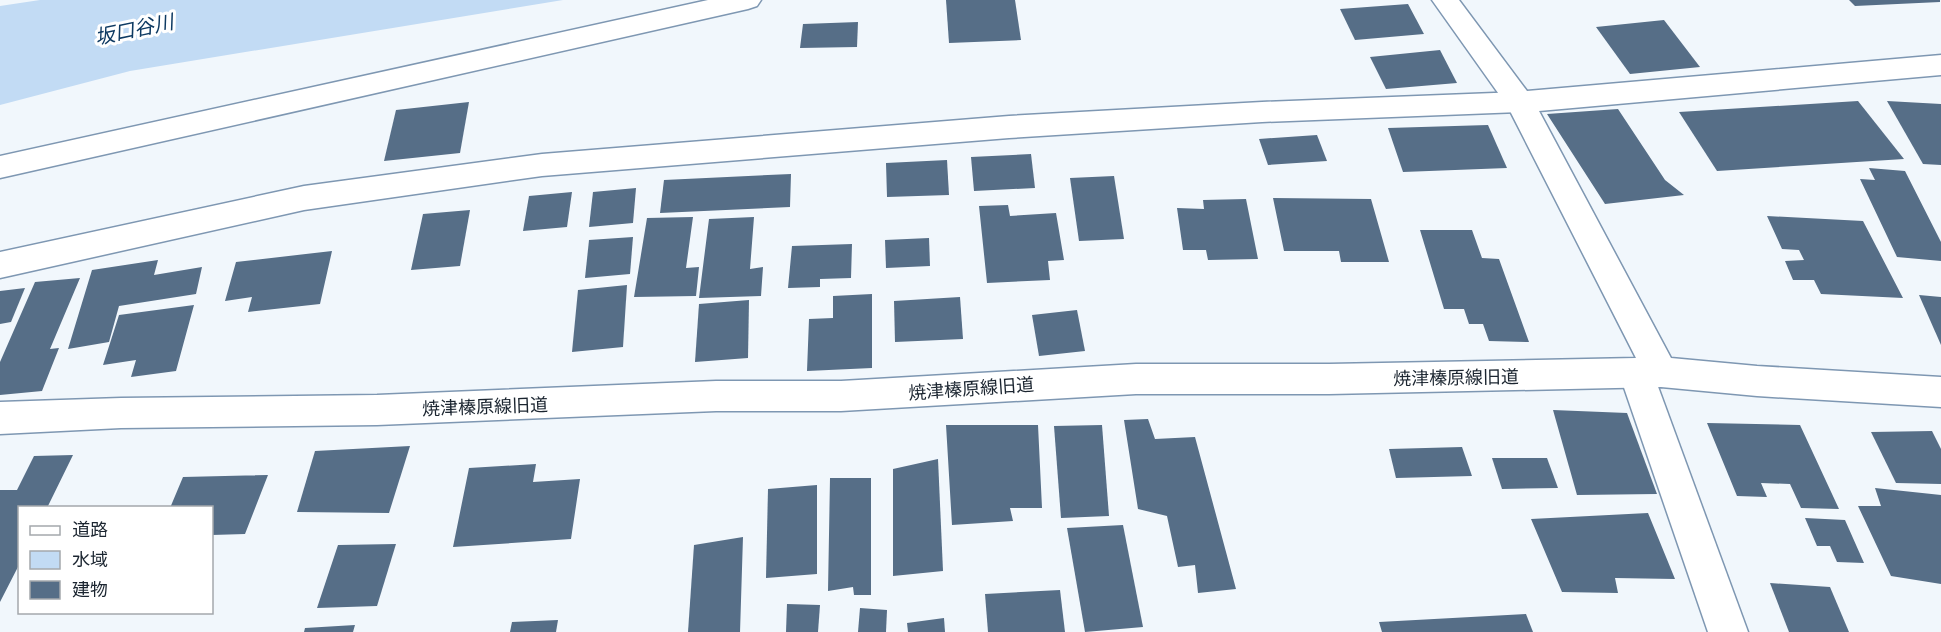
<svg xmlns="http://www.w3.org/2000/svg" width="1941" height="632" font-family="'Open Sans','Noto Sans JP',sans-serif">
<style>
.water{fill:#c2dbf4}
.building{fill:#566e87}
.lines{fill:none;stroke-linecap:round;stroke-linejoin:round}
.minor-casing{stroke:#7e97b2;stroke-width:3}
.tertiary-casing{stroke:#7e97b2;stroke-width:3}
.minor{fill:#fff;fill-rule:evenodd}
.tertiary{fill:#fff;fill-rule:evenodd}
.labels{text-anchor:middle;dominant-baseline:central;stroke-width:6;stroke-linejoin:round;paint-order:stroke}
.street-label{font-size:18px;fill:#1b2530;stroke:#fff}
.water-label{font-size:20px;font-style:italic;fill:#0e3a62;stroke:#fff}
</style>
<rect width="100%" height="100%" fill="#f1f7fc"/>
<polygon class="water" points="40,0 563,0 130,71 0,105 0,6"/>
<g class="building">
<polygon points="946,0 1015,0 1021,40 949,43"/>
<polygon points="1849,0 1940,0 1940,2 1855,6"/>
<polygon points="1408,4 1424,34 1355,40 1340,9"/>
<polygon points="1664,20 1700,67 1630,74 1596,27"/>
<polygon points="858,22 857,47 800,48 803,24"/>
<polygon points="1440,50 1457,83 1386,89 1370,57"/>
<polygon points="1858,101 1904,159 1717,171 1679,112"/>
<polygon points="1887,101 1941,104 1941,165 1923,164"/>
<polygon points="469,102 460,153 384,161 396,110"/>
<polygon points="1618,109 1665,180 1684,195 1605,204 1547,114"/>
<polygon points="1488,125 1507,168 1403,172 1388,128"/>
<polygon points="1317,135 1327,161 1268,165 1259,139"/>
<polygon points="1031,154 1035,188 974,191 971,157"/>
<polygon points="947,160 949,195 887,197 886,163"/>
<polygon points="1869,168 1905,171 1941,242 1941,261 1897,257 1860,179 1875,180"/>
<polygon points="791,174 790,207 660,213 664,180"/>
<polygon points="1114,176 1124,239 1079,241 1070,178"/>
<polygon points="636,188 633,223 589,227 593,192"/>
<polygon points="572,192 567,227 523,231 529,196"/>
<polygon points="1273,198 1371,199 1389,262 1341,262 1339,251 1284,251"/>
<polygon points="1246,199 1258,259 1208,260 1206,250 1183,250 1177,208 1204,209 1203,200"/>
<polygon points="1008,205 1010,216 1056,213 1064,260 1048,261 1050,280 987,283 979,206"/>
<polygon points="470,210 460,266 411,270 423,214"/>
<polygon points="1767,216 1863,221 1903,298 1821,294 1814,280 1793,280 1785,261 1804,260 1799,250 1782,249"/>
<polygon points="693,217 686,268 699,267 696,296 634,297 647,218"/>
<polygon points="754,217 750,269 763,267 761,296 699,298 709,219"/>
<polygon points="1420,230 1472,230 1482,258 1499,259 1529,342 1489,341 1483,324 1469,324 1464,309 1444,309"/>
<polygon points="633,237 630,274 585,278 589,240"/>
<polygon points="929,238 930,266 886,268 885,240"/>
<polygon points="852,244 851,278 820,279 820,287 788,288 792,246"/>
<polygon points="332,251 320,304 248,312 252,297 225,301 236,262"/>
<polygon points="158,260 154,275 202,267 196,294 119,306 109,342 68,349 92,270"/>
<polygon points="80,278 50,349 59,348 42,391 0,395 0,362 35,282"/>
<polygon points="627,285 623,347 572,352 578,290"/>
<polygon points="25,288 11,322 0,324 0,291"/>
<polygon points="872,294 872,368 807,371 809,319 833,318 833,296"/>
<polygon points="1919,295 1941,297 1941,345"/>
<polygon points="960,297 963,339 895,342 894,301"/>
<polygon points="749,300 748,358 695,362 699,304"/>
<polygon points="194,305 176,371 131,377 136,360 103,365 119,315"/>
<polygon points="1077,310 1085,351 1039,356 1032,315"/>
<polygon points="1553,410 1627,413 1657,494 1577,495"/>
<polygon points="1148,419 1155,439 1195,437 1236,589 1198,593 1195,565 1178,567 1167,516 1138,509 1124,420"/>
<polygon points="1707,423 1800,425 1839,509 1801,508 1790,484 1761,483 1767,497 1737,496"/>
<polygon points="946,425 1038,425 1042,508 1010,508 1013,521 952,525"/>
<polygon points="1102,425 1109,516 1061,518 1054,426"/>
<polygon points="1932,431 1941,449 1941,484 1896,483 1871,432"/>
<polygon points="410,446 389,513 297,512 315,451"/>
<polygon points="1462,447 1472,476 1396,478 1389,449"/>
<polygon points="73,455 47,508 20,508 20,563 0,602 0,490 17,490 34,456"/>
<polygon points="1492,458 1547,458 1558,488 1502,489"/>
<polygon points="938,459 943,571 893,576 893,469"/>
<polygon points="536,464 533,482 580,479 571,539 453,547 469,468"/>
<polygon points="268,475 245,534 212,535 212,508 170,508 183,477"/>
<polygon points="830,478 871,478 871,595 854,595 853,587 828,591"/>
<polygon points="817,485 817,574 766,578 768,489"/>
<polygon points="1875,488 1941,495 1941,584 1891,576 1858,506 1881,506"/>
<polygon points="1648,513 1675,579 1615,578 1618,593 1562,592 1531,519"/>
<polygon points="1805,518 1845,520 1864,563 1837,562 1830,546 1817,546"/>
<polygon points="1123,525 1143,627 1085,632 1067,528"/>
<polygon points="743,537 740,632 688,632 694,545"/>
<polygon points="396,544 377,606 317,608 338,545"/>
<polygon points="1770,583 1830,587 1849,632 1789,632"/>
<polygon points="1060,590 1065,632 988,632 985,594"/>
<polygon points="787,604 820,605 818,632 786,632"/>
<polygon points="860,608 887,610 886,632 858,632"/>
<polygon points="1526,614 1533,632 1382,632 1379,622"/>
<polygon points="944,618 945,632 908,632 907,623"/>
<polygon points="558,620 556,632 510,632 512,622"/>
<polygon points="355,625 353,632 304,632 305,628"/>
</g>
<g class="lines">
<defs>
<g id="minor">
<polygon points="708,0 761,0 757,6 748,9 0,178 0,156"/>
<polygon points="1520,92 1530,95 1534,102 1530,109 1520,112 1262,122 1009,138 542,176 304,210 0,278 0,252 304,186 542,154 1009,116 1262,102"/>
<polygon points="1636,358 1648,363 1653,373 1748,632 1708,632 1619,373 1624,363"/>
</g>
<polygon id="tertiary" points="1432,0 1459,0 1527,91 1941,55 1941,75 1539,111 1671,358 1757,366 1941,377 1941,407 1757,396 1661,387 1329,394 1136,394 841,411 716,411 377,425 121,428 0,434 0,402 121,398 377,395 716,381 841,381 1136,364 1329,364 1636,358 1508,107"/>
</defs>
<use href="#minor" class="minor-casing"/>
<use href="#tertiary" class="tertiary-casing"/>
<use href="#minor" class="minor"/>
<use href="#tertiary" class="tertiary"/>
</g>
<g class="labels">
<g class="street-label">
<text transform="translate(1456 377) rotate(-1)">焼津榛原線旧道</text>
<text transform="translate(971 388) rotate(-4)">焼津榛原線旧道</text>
<text transform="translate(485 406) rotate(-2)">焼津榛原線旧道</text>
</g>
<g class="water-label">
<text transform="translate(134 29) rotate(-12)">坂口谷川</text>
</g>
</g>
<rect x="18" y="506" width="195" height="108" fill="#ffffff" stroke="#a4a8ac" stroke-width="1.5"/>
<rect x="30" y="526" width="30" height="9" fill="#ffffff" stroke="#a4a8ac" stroke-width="1.5"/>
<text x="72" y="536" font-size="18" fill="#1b2530">道路</text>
<rect x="30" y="551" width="30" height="18" fill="#c2dbf4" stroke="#a4a8ac" stroke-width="1.5"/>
<text x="72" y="566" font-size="18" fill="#1b2530">水域</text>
<rect x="30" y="581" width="30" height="18" fill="#566e87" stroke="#a4a8ac" stroke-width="1.5"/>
<text x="72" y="596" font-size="18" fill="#1b2530">建物</text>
</svg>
